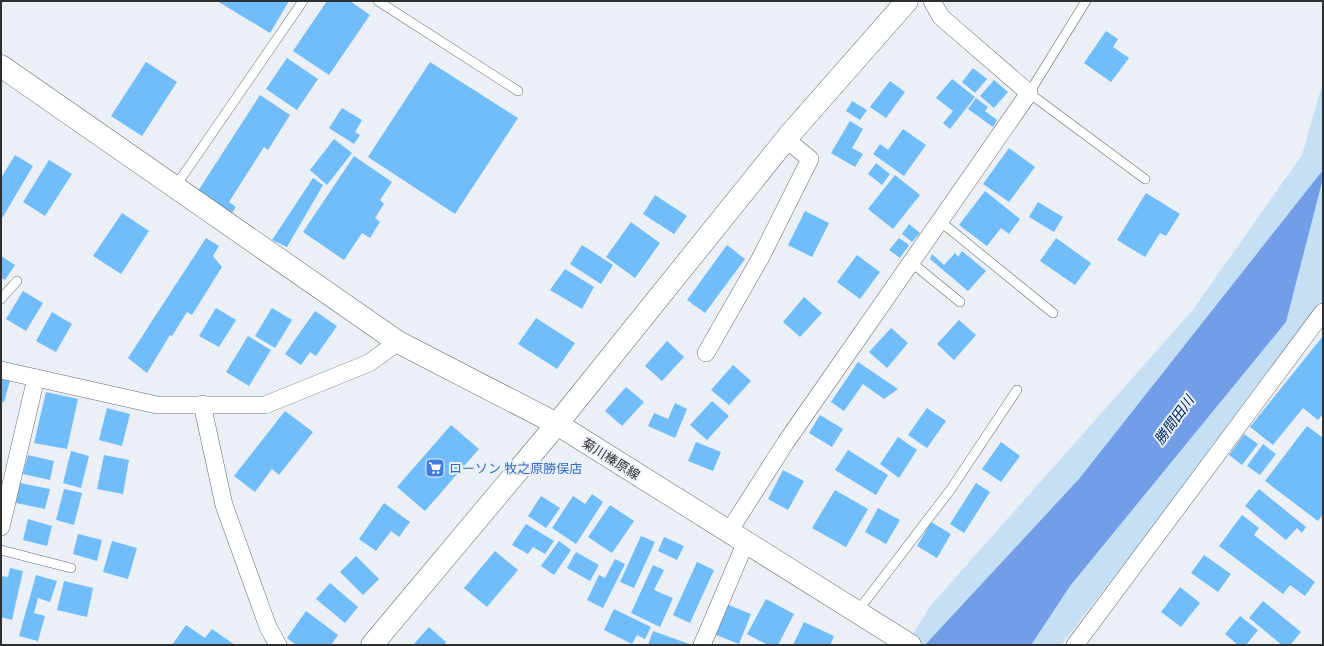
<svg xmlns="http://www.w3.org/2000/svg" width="1324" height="646" font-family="'Public Sans','Noto Sans JP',sans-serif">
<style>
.green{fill:#c5dff5}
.water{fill:#719ee6}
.building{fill:#70bdfa}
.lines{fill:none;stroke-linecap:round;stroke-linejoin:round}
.lane-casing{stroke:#646a6f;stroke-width:10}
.street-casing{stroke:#646a6f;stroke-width:18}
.secondary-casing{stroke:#646a6f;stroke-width:23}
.lane{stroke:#fff;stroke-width:9}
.street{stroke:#fff;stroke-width:17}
.secondary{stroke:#fff;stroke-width:22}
.labels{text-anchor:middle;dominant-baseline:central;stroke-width:4;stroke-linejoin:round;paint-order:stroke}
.street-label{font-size:13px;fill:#2d2f32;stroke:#eaf0f6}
.shop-label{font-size:13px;fill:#366cbe;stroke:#eaf0f6;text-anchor:start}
.water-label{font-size:14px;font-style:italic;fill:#002663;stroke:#eaf0f6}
</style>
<rect width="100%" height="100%" fill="#eaf0f6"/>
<polygon class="green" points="1323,82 1323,308 1061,645 906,645 931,605 1192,311 1302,155"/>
<polygon class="water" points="1323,170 1323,178 1286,322 1070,586 1031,645 925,645 1079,479"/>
<g class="building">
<polygon points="217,1 289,1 270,33"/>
<polygon points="327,1 350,1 370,15 329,75 293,51"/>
<polygon points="1106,31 1118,39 1113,47 1129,58 1111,82 1084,63"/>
<polygon points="287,58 318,79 297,110 266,89"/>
<polygon points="146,62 177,82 142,136 111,116"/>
<polygon points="430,62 518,118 455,214 368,157"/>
<polygon points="973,68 987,79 975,93 962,82"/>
<polygon points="952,79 975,97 950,129 943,123 953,111 936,98"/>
<polygon points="994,80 1008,92 994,108 980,96"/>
<polygon points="890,81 905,92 886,118 870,107"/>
<polygon points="260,95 290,115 268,150 264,147 229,202 236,207 232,213 198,191"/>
<polygon points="976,98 988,107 985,111 997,120 993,127 968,109"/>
<polygon points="852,101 867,110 860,120 846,111"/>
<polygon points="342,108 362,120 355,132 360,135 354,144 329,128"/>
<polygon points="850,121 863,129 852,148 863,154 855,167 831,153"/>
<polygon points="903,129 926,145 904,176 873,154 880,144 888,150"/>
<polygon points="334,139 352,153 327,185 310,170"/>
<polygon points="1009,148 1035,167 1009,202 983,184"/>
<polygon points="15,155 33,166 1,220 1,178"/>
<polygon points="354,156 392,182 380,200 384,204 375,218 380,222 370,238 362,233 344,260 303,232"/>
<polygon points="49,160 72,174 45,216 23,202"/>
<polygon points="876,163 890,174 882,185 868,174"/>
<polygon points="895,175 920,195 893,229 868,209"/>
<polygon points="313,178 323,185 287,247 272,240"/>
<polygon points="985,191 1020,219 1009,234 1001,228 987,246 959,225"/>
<polygon points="1146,193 1180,214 1166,236 1160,233 1145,257 1117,240"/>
<polygon points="655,195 687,216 674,234 643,214"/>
<polygon points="1038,202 1063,217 1054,232 1029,217"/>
<polygon points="805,211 829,223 812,257 788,245"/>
<polygon points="122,213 149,231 121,274 93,256"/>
<polygon points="631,222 660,243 635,278 606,257"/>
<polygon points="909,224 920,233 912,242 902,234"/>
<polygon points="206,238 219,246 213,256 222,267 192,315 187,312 172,336 170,335 147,373 128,358"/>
<polygon points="899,238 909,245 900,258 889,250"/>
<polygon points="1056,238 1091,263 1075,285 1040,261"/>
<polygon points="582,245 613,265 601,284 570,264"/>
<polygon points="727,245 745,259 705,313 687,300"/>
<polygon points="962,251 986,271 968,291 930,259 932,254 944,265 955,253 958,257"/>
<polygon points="857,255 880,272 860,299 837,282"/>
<polygon points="1,256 15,265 5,280 1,278"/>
<polygon points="565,269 594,287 582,309 550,290"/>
<polygon points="23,291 43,303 26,331 6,319"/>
<polygon points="804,297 822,313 800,337 783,322"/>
<polygon points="216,308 236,320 219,347 199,336"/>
<polygon points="272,308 292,320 275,348 255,336"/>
<polygon points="315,311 337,326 316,356 310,352 301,365 285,354"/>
<polygon points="52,312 72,324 56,352 36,341"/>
<polygon points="536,318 575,343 557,369 518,344"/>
<polygon points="959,320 976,335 954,360 937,344"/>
<polygon points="891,328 908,343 887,368 869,352"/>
<polygon points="248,336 271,350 249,386 226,372"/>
<polygon points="1323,336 1323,414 1318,420 1303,408 1273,445 1250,427"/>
<polygon points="667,341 684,357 662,381 645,366"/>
<polygon points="858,362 898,389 884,399 863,384 844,411 831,402"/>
<polygon points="733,365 751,381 729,405 711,390"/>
<polygon points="1,378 10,381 4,402 1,401"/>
<polygon points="626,387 644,402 622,426 605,411"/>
<polygon points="46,392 78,399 67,449 34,443"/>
<polygon points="712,401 729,416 707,440 690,425"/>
<polygon points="675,403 687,409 675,438 648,426 654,413 668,419"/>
<polygon points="107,408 130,414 122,446 99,440"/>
<polygon points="927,408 946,421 927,448 908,435"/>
<polygon points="285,411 313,432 279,475 272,469 255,492 234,476"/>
<polygon points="820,415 843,429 832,447 809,433"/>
<polygon points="451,425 479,449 425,511 397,487"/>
<polygon points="1307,426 1323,438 1323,514 1318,521 1265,481"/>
<polygon points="1244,434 1258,444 1242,465 1229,455"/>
<polygon points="898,437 917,450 899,478 880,464"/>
<polygon points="696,442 721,452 713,471 688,461"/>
<polygon points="1001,442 1020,456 1001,482 982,469"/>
<polygon points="1263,444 1276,454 1260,475 1247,466"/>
<polygon points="848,450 888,475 876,495 835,470"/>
<polygon points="71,451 89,456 81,488 63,483"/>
<polygon points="28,455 54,461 50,480 23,474"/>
<polygon points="104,455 129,460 123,494 97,489"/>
<polygon points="783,470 804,481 788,510 768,499"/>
<polygon points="20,483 50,489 45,509 16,503"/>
<polygon points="976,483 990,492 964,533 950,524"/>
<polygon points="64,489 82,493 74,525 56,520"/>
<polygon points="1259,489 1306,527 1302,533 1297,528 1286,540 1245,506"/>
<polygon points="835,490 868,509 846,547 812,528"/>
<polygon points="592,494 603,502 576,544 552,528 573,496 585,504"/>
<polygon points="541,496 560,508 546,528 528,516"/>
<polygon points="384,503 410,522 399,537 391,531 376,551 359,539"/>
<polygon points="610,505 634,521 612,553 588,537"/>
<polygon points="878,508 900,520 886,544 865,532"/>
<polygon points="1242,515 1259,528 1254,535 1315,582 1305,596 1290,585 1283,594 1219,546"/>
<polygon points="28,519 52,526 47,546 23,540"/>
<polygon points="931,522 951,534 937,558 917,546"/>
<polygon points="526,524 554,541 545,554 533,547 528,554 512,545"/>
<polygon points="78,534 102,540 97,561 73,554"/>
<polygon points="641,536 655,542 634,588 620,582"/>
<polygon points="664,537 684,546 677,560 658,551"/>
<polygon points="112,541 137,548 128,579 103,572"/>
<polygon points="559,541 571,550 554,575 541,566"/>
<polygon points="495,551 518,570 487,607 464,588"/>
<polygon points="576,552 599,565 590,581 567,568"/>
<polygon points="1204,555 1231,574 1218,592 1191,573"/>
<polygon points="356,556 379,579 363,595 340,572"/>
<polygon points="615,559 625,564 603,608 587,600 599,575 605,578"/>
<polygon points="697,562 714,570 690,623 673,615"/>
<polygon points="653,565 664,570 654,590 673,598 660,627 631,613"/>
<polygon points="10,568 23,571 12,620 1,617 1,576 8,577"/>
<polygon points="36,575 57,581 50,602 38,598 34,613 45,616 38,641 19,636"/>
<polygon points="64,581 93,588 87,617 57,610"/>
<polygon points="330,583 358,607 345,623 316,599"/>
<polygon points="1180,587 1200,603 1181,627 1161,612"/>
<polygon points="766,599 794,614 778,645 768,645 747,634"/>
<polygon points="1263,601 1301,632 1290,645 1282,645 1249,618"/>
<polygon points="726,604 751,614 739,644 714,634"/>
<polygon points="614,609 651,627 645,639 637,635 632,644 604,630"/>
<polygon points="306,611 338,635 331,645 296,645 287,638"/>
<polygon points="1240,616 1258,630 1246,645 1238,645 1225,634"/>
<polygon points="804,622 834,636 830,645 793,645"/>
<polygon points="186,625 205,638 212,629 235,645 172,645"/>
<polygon points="429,627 446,642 444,645 413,645"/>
<polygon points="653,631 692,645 648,645"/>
</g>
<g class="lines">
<defs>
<g id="lane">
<polyline points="378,1 518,91"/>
<polyline points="1086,1 1029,93 1145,179"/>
<polyline points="175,187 303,1"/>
<polyline points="941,222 1053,313"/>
<polyline points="912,263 960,302"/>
<polyline points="1,299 17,281"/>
<polyline points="1,550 71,568"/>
<polyline points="857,612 951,489 1017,390"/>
</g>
<g id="street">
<polyline points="706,353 761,257 810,159 787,140"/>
<polyline points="1,370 157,405 265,405 369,363 398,342"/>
<polyline points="202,404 224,505 268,627 278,645"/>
<polyline points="1,527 36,378"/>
<polyline points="728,533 786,442 1029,93 941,17 932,1"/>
<polyline points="702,645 745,544"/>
<polyline points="1075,645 1323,312"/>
</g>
<g id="secondary">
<polyline points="1,66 398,342 557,424 910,645"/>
<polyline points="372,645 557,424 791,133 907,1"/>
</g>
</defs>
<use href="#lane" class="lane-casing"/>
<use href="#street" class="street-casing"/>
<use href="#secondary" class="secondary-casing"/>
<use href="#lane" class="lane"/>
<use href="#street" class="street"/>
<use href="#secondary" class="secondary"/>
</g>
<defs>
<symbol id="supermarket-square" viewBox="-11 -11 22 22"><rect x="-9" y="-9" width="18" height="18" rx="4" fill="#3f7fe0" stroke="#eaf0f6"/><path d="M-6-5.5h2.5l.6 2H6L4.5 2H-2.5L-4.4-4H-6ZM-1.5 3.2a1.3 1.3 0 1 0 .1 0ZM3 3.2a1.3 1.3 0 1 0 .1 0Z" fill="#fff"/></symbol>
</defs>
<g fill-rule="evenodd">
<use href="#supermarket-square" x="424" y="457" width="22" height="22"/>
</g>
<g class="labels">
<g class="street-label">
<text transform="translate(611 459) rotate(32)">菊川榛原線</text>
</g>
<g class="shop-label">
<text x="449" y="468">ローソン 牧之原勝俣店</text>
</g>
<g class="water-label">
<text transform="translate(1174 420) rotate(-54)">勝間田川</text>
</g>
</g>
<rect width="1324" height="646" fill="none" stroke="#2d2f32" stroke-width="4"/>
</svg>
